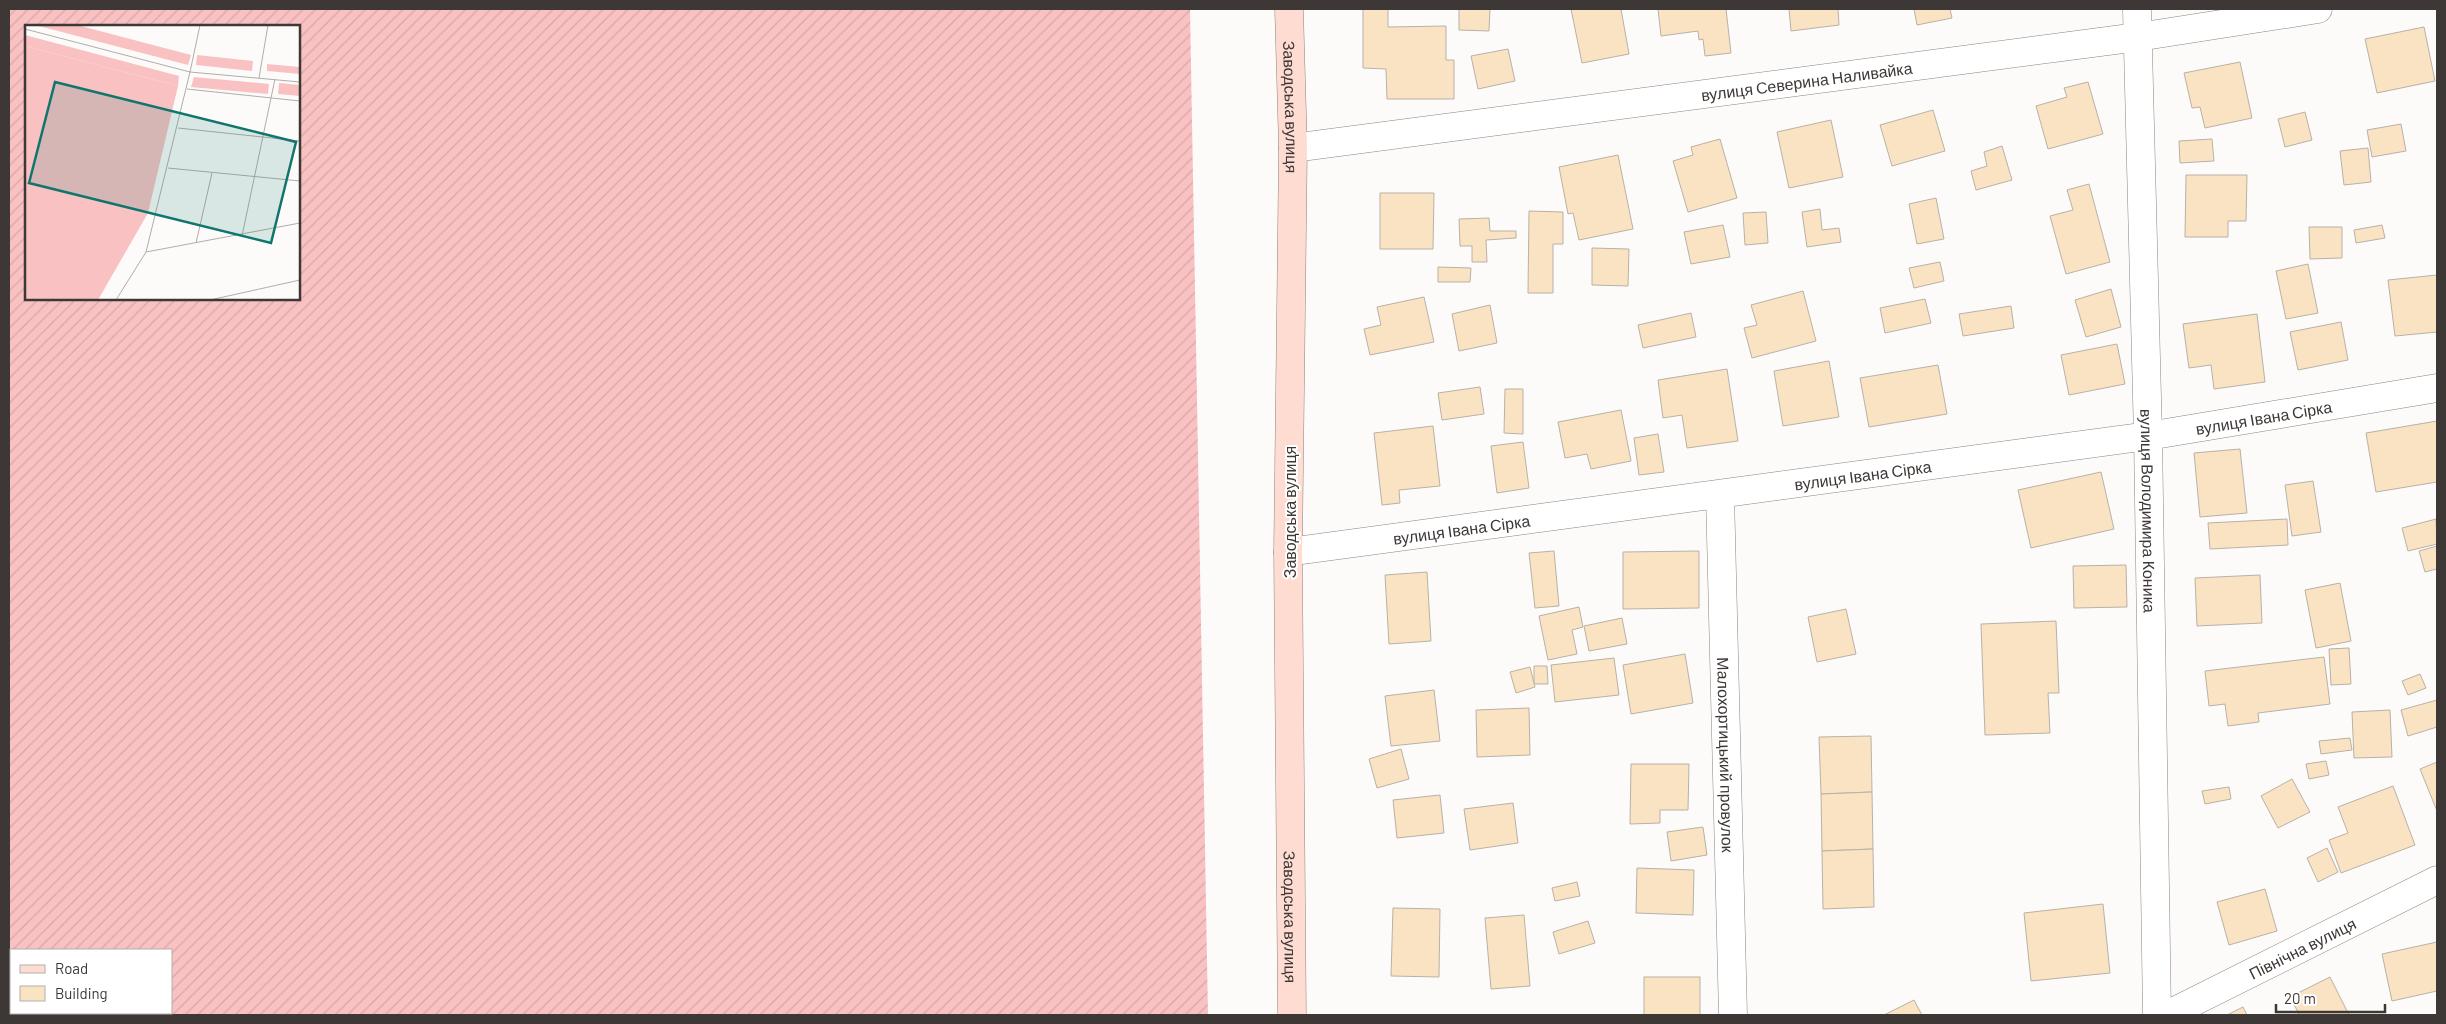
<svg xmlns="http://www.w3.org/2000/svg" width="2446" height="1024" font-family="Barlow,sans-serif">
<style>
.garden{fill:url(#garden-furrows);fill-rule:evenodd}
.building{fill:#fae3c2;stroke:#b9b1a7}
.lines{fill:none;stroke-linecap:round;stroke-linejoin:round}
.minor-casing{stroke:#8e837c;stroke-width:29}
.secondary-casing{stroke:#8e837c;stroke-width:29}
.minor{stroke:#fff;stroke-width:28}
.secondary{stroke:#fedcd2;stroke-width:28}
.labels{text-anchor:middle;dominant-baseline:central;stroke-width:4;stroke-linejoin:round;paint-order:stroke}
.street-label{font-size:16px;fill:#3d3835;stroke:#fff}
.inset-road{fill:none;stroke:#b0adab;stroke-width:1}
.view{fill:#0f766e;fill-opacity:0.15;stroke:#0f766e;stroke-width:2.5}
.inset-edge{fill:none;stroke:#3d3835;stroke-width:2.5}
</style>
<defs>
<pattern id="garden-furrows" width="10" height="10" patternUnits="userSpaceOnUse" patternTransform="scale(1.25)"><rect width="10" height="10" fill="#f9c1c2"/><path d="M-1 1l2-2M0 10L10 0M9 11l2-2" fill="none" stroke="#d6a7a7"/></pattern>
</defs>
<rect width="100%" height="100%" fill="#fdfbf9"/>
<path class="garden" d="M9 9H1190L1208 1015H9ZM26 26H299V299H26ZM11 950H171V1013H11Z"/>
<g class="building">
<polygon points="1363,9 1388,9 1388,27 1446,26 1446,60 1454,60 1454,99 1387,99 1386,69 1363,68"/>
<polygon points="1459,9 1490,9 1489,31 1459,30"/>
<polygon points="1571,9 1621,9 1629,54 1582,63"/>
<polygon points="1658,9 1726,9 1731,53 1705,56 1703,39 1699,40 1698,31 1661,36"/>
<polygon points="1789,9 1838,9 1839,25 1791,31"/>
<polygon points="1914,9 1950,9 1952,18 1917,25"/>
<polygon points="2424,27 2435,81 2377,93 2365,39"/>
<polygon points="1508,49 1515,81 1478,89 1471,56"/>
<polygon points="2240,62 2252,118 2205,128 2200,107 2192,108 2184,73"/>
<polygon points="2088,82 2103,134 2048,149 2036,106 2067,97 2064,88"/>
<polygon points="1933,110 1945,151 1892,166 1880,125"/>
<polygon points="2305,112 2312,140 2285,147 2278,119"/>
<polygon points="1831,120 1843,177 1789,188 1777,132"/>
<polygon points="2401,124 2406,151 2372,157 2367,130"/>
<polygon points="1720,139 1737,198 1688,212 1673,161 1693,155 1691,147"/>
<polygon points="2212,139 2214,161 2180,163 2179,141"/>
<polygon points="2002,146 2012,180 1976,190 1971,171 1987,166 1984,152"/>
<polygon points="2368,148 2371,182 2344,185 2340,151"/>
<polygon points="1618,155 1633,229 1579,240 1573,213 1568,214 1559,167"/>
<polygon points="2186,175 2247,175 2246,221 2228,221 2228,237 2185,237"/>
<polygon points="2089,184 2110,262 2066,274 2050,216 2073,210 2067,190"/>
<polygon points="1380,193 1434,193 1433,249 1380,249"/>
<polygon points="1936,198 1944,239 1917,244 1909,204"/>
<polygon points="1820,209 1822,230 1839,228 1841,242 1807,247 1802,212"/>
<polygon points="1529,211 1563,212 1563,244 1553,244 1553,293 1528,293"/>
<polygon points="1766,212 1768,243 1745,245 1743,213"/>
<polygon points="1489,218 1490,231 1516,231 1516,238 1486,240 1487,262 1472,262 1472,246 1460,246 1459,219"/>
<polygon points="1723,225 1730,257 1691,264 1684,232"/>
<polygon points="2382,225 2385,238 2356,243 2354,230"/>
<polygon points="2309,227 2342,227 2342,258 2310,259"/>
<polygon points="1592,248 1629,249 1628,286 1592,285"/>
<polygon points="1940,262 1944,281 1914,288 1909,268"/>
<polygon points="2308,264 2318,313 2286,319 2276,271"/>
<polygon points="1438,267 1471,268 1470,282 1438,282"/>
<polygon points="2437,275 2437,332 2395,336 2388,280"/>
<polygon points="2111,289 2121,327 2086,337 2075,300"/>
<polygon points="1803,291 1816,341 1752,358 1744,328 1757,325 1751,305"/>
<polygon points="1424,297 1434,342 1370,355 1364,329 1381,325 1377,307"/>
<polygon points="1925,299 1931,323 1885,333 1880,308"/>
<polygon points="1490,305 1497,343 1459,351 1452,314"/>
<polygon points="2011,306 2014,328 1963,336 1959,314"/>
<polygon points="1691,313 1696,337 1643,348 1638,325"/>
<polygon points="2257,314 2265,382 2214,389 2211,365 2189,368 2183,324"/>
<polygon points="2341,322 2348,360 2298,370 2290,332"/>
<polygon points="2117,344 2125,384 2069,395 2061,355"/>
<polygon points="1829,361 1839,417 1783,426 1774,371"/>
<polygon points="1938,365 1947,414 1869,427 1860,378"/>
<polygon points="1727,369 1738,441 1687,448 1682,415 1663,418 1658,380"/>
<polygon points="1480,387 1484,414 1442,420 1438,393"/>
<polygon points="1505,389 1523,389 1523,434 1504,433"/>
<polygon points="1621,410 1631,461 1591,469 1587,454 1565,458 1558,422"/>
<polygon points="2437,421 2437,482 2376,492 2366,433"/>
<polygon points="1433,426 1440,486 1399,490 1400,503 1382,505 1374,433"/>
<polygon points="1658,434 1664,472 1639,475 1634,438"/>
<polygon points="1523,442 1529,488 1497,493 1491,446"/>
<polygon points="2240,449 2247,513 2200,517 2194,453"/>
<polygon points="2101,472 2114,529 2031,548 2018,490"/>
<polygon points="2313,481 2321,532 2292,536 2285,485"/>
<polygon points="2287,519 2288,545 2210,549 2208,523"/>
<polygon points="2436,519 2437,544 2408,551 2402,528"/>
<polygon points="2437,546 2437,569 2425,572 2419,551"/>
<polygon points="1554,551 1559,606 1535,608 1529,553"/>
<polygon points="1699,551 1699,608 1623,609 1623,552"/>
<polygon points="2126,565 2127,607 2074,608 2073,566"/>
<polygon points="1427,572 1431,641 1389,644 1385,575"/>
<polygon points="2260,575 2262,623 2197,626 2195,578"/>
<polygon points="2340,583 2351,641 2316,648 2305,590"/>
<polygon points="1579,607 1583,627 1572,630 1577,654 1548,660 1539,616"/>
<polygon points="1846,609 1856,654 1817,662 1808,617"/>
<polygon points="1622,618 1627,644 1589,651 1584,626"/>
<polygon points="2056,621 2059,693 2048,693 2050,733 1985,735 1981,624"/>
<polygon points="2349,648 2351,684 2331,685 2329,649"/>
<polygon points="1685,654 1693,703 1631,714 1623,665"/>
<polygon points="2324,657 2330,704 2258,713 2259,722 2228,726 2225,704 2209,706 2205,671"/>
<polygon points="1614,658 1619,695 1555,702 1551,665"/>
<polygon points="1534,666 1547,666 1548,684 1534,684"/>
<polygon points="1530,667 1535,687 1516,693 1510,672"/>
<polygon points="2420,674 2426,688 2408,695 2402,681"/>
<polygon points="1434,690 1440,741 1391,746 1385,696"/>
<polygon points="2437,700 2437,727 2408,736 2401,710"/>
<polygon points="1529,708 1530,755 1477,757 1476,710"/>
<polygon points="2390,710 2392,757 2354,758 2352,712"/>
<polygon points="1871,736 1872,792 1821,794 1819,737"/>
<polygon points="2350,738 2352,750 2321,754 2319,741"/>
<polygon points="1401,749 1409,779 1377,788 1369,759"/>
<polygon points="2326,761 2329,775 2309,779 2306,764"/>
<polygon points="2437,762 2437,811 2420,769"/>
<polygon points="1631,764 1689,764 1688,810 1660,810 1660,823 1630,824"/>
<polygon points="2292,779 2310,812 2278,828 2261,796"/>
<polygon points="2393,786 2415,845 2341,873 2329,840 2348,833 2338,807"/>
<polygon points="2229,787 2231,799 2205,804 2202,791"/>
<polygon points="1872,792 1873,849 1822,851 1821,794"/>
<polygon points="1440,795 1444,833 1397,838 1393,800"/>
<polygon points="1513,803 1518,843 1470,850 1464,809"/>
<polygon points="1703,827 1707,855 1671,861 1667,832"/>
<polygon points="2327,848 2338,872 2318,882 2307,858"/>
<polygon points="1873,849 1874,907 1823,909 1822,851"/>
<polygon points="1637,868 1694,870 1693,915 1636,913"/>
<polygon points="1577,882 1580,896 1555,901 1552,888"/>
<polygon points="2265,889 2277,931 2229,945 2217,902"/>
<polygon points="2103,904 2110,973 2031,981 2024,913"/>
<polygon points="1393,908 1440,909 1439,977 1391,976"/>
<polygon points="1524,915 1530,986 1491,989 1485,918"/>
<polygon points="1588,921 1595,943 1559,954 1553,932"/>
<polygon points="2437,942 2437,991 2392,1001 2382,954"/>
<rect x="1644" y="977" width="56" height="38"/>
<polygon points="2330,977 2349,1015 2297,1015 2299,1014 2290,997"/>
<polygon points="1914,1000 1922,1015 1884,1015"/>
<polygon points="2243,1007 2247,1015 2227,1015"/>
</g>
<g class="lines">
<defs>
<g id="minor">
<path id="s1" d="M2137 9 2148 436 2157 1015"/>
<path id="s2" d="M1293 148 2138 37 2318 9"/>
<path id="s3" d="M1720 495 1733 1015"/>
<path id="s4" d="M1288 552 2148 436 2437 388"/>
<path id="s5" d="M2167 1015 2437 880"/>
</g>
<g id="secondary">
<path id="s6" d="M1289 9 1293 148 1288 552 1292 1015"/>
</g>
</defs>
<use href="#minor" class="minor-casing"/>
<use href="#secondary" class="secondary-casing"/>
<use href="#minor" class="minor"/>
<use href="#secondary" class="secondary"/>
</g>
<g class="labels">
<g class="street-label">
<text stroke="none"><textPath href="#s2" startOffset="518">вулиця Северина Наливайка</textPath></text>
<text stroke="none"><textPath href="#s6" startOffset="98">Заводська вулиця</textPath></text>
<text stroke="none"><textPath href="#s4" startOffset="985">вулиця Івана Сірка</textPath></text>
<text stroke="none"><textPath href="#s4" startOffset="580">вулиця Івана Сірка</textPath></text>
<text transform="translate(1289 512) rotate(-90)">Заводська вулиця</text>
<text stroke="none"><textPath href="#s1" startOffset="502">вулиця Володимира Коника</textPath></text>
<text stroke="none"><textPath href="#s4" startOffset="175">вулиця Івана Сірка</textPath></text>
<text stroke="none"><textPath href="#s3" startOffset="260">Малохортицький провулок</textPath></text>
<text stroke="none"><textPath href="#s6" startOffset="908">Заводська вулиця</textPath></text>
<text stroke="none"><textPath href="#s5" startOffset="151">Північна вулиця</textPath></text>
</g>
</g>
<g transform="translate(25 25)">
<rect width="275" height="275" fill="#fdfbf9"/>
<path d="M10 0H52L166 30 163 40ZM0 10 154 51 153 61 0 21ZM172 30 228 36 227 46 171 40ZM242 39 275 42V49L242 46ZM169 52 244 59 243 69 166 62ZM254 58 275 60V71L253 69Z" fill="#f9c1c2"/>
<path d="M0 21 153 61 123 188 73 275H0Z" fill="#f9c1c2"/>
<path class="inset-road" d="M0 4 165 47 175 0M234 53 243 0M162 64 275 76M153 103 275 116M143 143 275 156M217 211 250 54M171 218 187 148M121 227 275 198M91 275 121 227 165 47 275 57M185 275 275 255"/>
<path class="view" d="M30 57 271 117 246 218 4 158Z"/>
<rect width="275" height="275" class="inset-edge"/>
</g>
<rect width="2446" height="1024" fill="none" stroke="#3d3835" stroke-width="20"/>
<rect x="10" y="949" width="162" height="65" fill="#ffffff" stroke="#b1afae"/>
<rect x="20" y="965" width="25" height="8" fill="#fedcd2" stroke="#b1afae"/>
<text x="55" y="974" font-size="15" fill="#3d3835">Road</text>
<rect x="20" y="986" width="25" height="15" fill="#fae3c2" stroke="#b1afae"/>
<text x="55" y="999" font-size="15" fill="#3d3835">Building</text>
<path d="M2276 1004v8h109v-8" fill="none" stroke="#3d3835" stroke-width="2.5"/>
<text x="2284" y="1004" font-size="15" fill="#3d3835" stroke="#ffffff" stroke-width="4" paint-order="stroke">20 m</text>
</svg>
